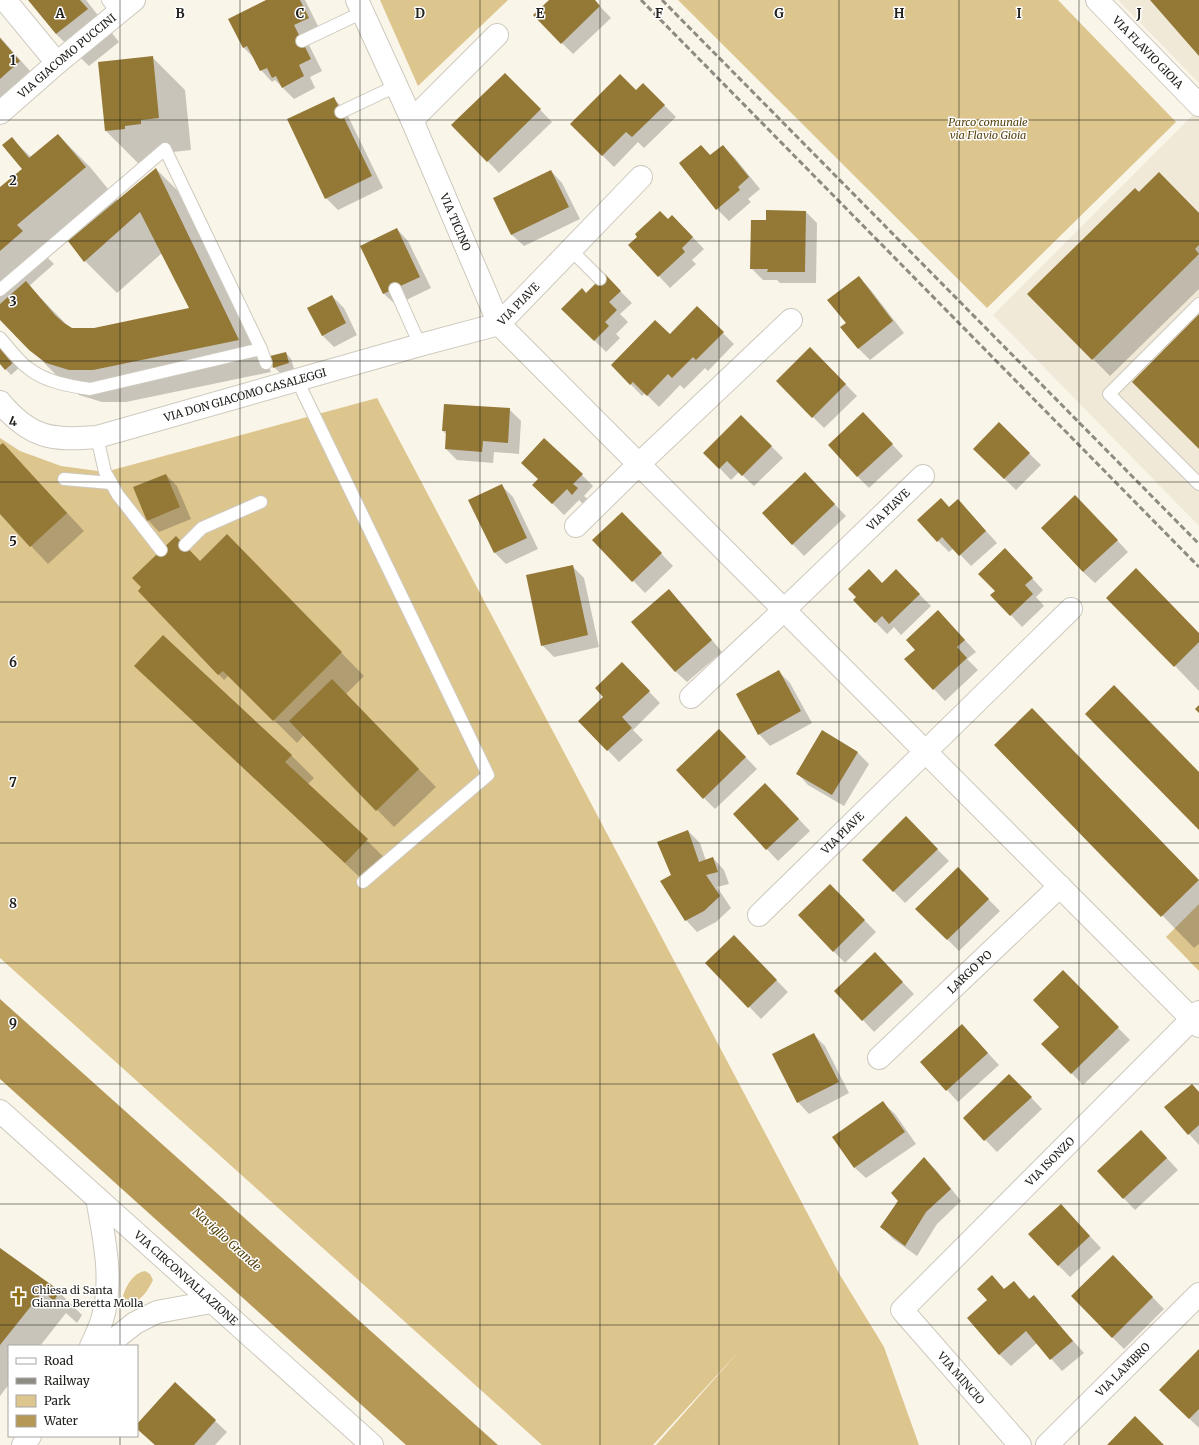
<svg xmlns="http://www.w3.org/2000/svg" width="1199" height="1445" font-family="Merriweather,serif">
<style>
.built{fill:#f1e9d7}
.green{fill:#ddc58e}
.water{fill:#b59856}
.shadow{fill:#0003;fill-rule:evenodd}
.building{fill:#937836}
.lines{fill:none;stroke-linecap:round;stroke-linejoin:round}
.service-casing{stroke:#cec9be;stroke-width:14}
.minor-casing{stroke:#cec9be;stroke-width:24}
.secondary-casing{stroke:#cec9be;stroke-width:24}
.service{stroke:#fff;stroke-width:12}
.minor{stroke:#fff;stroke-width:22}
.secondary{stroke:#fff;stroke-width:22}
.rail{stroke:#8e8b83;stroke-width:3;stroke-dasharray:6 3;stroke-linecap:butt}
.grid{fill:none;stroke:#22201c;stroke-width:1;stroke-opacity:0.55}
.labels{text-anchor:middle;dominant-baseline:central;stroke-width:3;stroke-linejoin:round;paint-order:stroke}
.street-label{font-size:11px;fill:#22201c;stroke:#fff}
.park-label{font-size:11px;font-style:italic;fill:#57430e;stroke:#fff}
.poi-label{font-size:11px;fill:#22201c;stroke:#fff;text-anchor:start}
.water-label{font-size:12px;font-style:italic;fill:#55410b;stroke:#fff}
.grid-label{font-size:13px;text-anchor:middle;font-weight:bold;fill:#22201c;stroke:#fff;stroke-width:3;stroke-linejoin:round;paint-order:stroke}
</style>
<rect width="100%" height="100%" fill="#faf5e9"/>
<g class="built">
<polygon points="1118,0 1199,0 1199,83"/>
<polygon points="1199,109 1199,526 993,315"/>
</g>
<g class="green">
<polygon points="380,0 508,0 418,86"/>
<polygon points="678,0 1058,0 1176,122 987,308"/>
<polygon points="377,398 840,1275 884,1347 919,1445 656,1445 740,1350 653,1445 542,1445 0,958 0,438 20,451 61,466 105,472"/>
<polygon points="1199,904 1199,971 1166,937"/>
<path d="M145 1271 150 1274 153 1280C148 1291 140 1302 128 1304L123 1296C126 1286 133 1273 145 1271Z"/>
</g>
<polygon class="water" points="0,999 498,1445 406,1445 0,1079"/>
<g class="shadow">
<polygon points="30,0 86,0 119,42 89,66 56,34"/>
<polygon points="268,0 305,0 320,30 305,37 322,71 310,77 315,88 294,99 275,80 272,82 261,70 255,59 244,48 230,19"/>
<polygon points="550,0 594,0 611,18 573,54 562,43"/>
<polygon points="0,37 37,79 0,107"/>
<polygon points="152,57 185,90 191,150 173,152 157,158 157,161 138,163 106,131"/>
<polygon points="505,74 552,122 499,173 453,125"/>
<polygon points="643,84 676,117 644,148 638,142 614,167 571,124 636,91"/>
<polygon points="333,98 345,110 383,188 338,210 326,198"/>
<path d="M58 135 90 167 118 201 156 169 188 201 271 372 126 402H102L79 395 63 382 0 318V188L23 169 12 139 31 157ZM69 240 85 261 117 293 162 253 190 309 94 329H72L68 326 29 286 54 264 48 258Z"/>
<polygon points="701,146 711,156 723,146 735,158 760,189 748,199 751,202 729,221 717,209 680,164"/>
<polygon points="551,171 562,183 580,219 524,246 512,235 495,198"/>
<polygon points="1159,173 1199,213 1199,289 1110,376 1029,294"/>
<polygon points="806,212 817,223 816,283 780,283 777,280 763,280 751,268 767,221"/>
<polygon points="668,220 684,228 704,249 692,260 696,264 670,288 630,245"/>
<polygon points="397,229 408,241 431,288 396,305 384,294 362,246"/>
<polygon points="605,276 632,303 620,314 628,322 616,334 620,338 606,352 563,309 586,294"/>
<polygon points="859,277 870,289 904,333 870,360 858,348 847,323"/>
<polygon points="332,296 344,308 357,335 334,347 322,335"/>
<polygon points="697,308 734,344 708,371 705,368 684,389 680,385 659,407 645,393 642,396 612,365 670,336"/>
<polygon points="0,343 21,366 11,375 0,363"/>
<polygon points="810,348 857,396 824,428 777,381"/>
<polygon points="286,353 291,359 294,369 280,373 274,367"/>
<polygon points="509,409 521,421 519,454 494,452 493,463 457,460 446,449 447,435 443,431"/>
<polygon points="741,416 783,458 754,486 739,472 731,480 705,453"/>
<polygon points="999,424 1041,465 1016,490 974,449"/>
<polygon points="874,425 903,456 869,488 857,476"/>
<polygon points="3,444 84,531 48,564 0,513 0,447"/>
<polygon points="166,475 177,486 191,519 159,532 148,520"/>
<polygon points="582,475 593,486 584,496 589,500 584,505 579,500 564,515 534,485"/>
<polygon points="501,485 513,497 538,549 506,564 495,553 470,501"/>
<polygon points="816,485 846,516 804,556 763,513"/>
<polygon points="949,508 969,512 997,543 971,566 954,548 949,552 938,541"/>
<polygon points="1087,508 1128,552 1095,583 1083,572"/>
<polygon points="634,525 673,566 645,593 594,540"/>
<polygon points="249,558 364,676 346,694 436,787 394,827 304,735 297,743 229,675 224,680 139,591 200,562"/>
<polygon points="1016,561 1043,590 1036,597 1044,606 1022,627 1011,615 996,591"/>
<polygon points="572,566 584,578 599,647 554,657 542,645"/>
<polygon points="907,582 931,606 901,635 894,627 887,634 854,600 882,584"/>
<polygon points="669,591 680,602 722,652 687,682 675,671"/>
<polygon points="949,623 976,652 967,659 978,670 945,701 906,659"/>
<polygon points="1199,634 1199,691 1175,666"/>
<polygon points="135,666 291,755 314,778 308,784 389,862 368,885"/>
<polygon points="779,672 790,683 812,723 770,746 759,734"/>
<polygon points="633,675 660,703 633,730 643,740 619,762 580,721"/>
<polygon points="731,742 757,769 715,809 704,798"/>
<polygon points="1064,742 1199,881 1199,944 1194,948 996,745"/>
<polygon points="857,752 869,764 844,806 808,785 797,773"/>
<polygon points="777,796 810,831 778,861 734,814"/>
<polygon points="906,818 949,861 905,903 863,860"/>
<polygon points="688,831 700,843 706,861 713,858 724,870 729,884 717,887 731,908 716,922 697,932 686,920 672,876"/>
<polygon points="969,880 1000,911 959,951 917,909"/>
<polygon points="830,885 876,932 845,963 799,915"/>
<polygon points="745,948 788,992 761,1019 707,963"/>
<polygon points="886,965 914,994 874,1032 863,1020"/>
<polygon points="1063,972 1130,1040 1083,1085 1043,1044 1060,1027"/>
<polygon points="962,1025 999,1065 958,1102 922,1062"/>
<polygon points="813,1034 825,1046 849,1093 809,1114 798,1102"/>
<polygon points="1192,1085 1199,1092 1199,1145 1189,1134"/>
<polygon points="1021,1087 1042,1109 997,1152 964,1118"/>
<polygon points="883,1103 895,1114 916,1144 866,1178 854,1167"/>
<polygon points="1152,1142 1178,1170 1135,1210 1098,1171"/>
<polygon points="924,1158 936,1170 961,1201 937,1224 917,1256 893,1239 882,1227"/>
<polygon points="1072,1217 1101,1248 1070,1277 1058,1265"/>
<polygon points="0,1250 59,1292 82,1315 77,1323 66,1313 40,1346 9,1346 9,1384 0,1396"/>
<polygon points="1124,1268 1164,1309 1124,1349 1112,1337"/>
<polygon points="992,1277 1005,1290 1014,1282 1030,1299 1033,1296 1084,1353 1062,1371 1037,1343 1011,1366 999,1354 989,1300"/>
<polygon points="1199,1350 1199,1428 1160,1390"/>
<polygon points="175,1384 227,1432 215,1445 155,1445 137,1427 137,1425"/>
</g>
<g class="building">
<polygon points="28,0 80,0 88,9 56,34"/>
<polygon points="266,0 300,0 309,18 294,25 311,59 299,65 304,76 282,88 276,76 272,78 267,68 260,71 247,46 243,48 228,19"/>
<polygon points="549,0 595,0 600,6 561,44 533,15"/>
<polygon points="1150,0 1199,0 1199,56"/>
<polygon points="0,38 20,61 0,79"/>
<polygon points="153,56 159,118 141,120 141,124 125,126 125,129 105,131 98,62"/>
<polygon points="505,73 541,109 487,162 451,125"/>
<polygon points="620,74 636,90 643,83 665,105 632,137 626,132 602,156 570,124"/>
<polygon points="334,97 372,176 325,199 287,119"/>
<polygon points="58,134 86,167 17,225 23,231 0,251 0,187 22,169 2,145 12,137 29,158"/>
<polygon points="701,145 710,155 723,145 749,177 738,187 740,190 716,210 679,163"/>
<polygon points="156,168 239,340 93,370 69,370 46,363 29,350 0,320 0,304 26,281 55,315 64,323 72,328 94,328 189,308 140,212 84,262 68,241"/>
<polygon points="551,170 569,207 511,235 493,198"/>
<polygon points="1159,172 1199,213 1199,245 1195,249 1199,254 1092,360 1027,294 1135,188 1139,192"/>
<polygon points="766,210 806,211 805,272 767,272 768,269 750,269 751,220 766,220"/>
<polygon points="660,211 668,219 672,215 693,237 682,248 685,252 658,277 628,245 637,237 635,234"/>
<polygon points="397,228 420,277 383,294 360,246"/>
<polygon points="605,274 621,291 609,302 617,310 605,322 609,326 594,341 561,309 582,288 586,293"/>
<polygon points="859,276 893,321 858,349 840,327 846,323 827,300"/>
<polygon points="332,295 346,323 322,336 307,308"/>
<polygon points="697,306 724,332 696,360 693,357 672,378 668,374 647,396 633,382 630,385 611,365 655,320 670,334"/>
<polygon points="1199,314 1199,449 1132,382"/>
<polygon points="0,342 16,360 5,370 0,364"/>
<polygon points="810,347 846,384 812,418 776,381"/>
<polygon points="286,352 289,363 273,368 270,356"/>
<polygon points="444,404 510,408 508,443 483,441 482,452 445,449 446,431 442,431"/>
<polygon points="863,412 893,444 857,477 828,445"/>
<polygon points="741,415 772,446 742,476 727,461 719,469 703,453"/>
<polygon points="999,422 1030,453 1004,479 973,449"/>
<polygon points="544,438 583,474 573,484 578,488 572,495 567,489 552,504 532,485 538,479 521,463"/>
<polygon points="3,443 67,513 30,547 0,514 0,445"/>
<polygon points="805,472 835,504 792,545 762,513"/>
<polygon points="166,474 180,507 147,521 133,487"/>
<polygon points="502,484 527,538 494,553 468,500"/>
<polygon points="1075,495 1118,540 1083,572 1041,528"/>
<polygon points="941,498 949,507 958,499 986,531 959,556 942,537 937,542 917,520"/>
<polygon points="622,512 662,553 632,582 592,540"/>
<polygon points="227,534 342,652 273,721 223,671 218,675 138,591 141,587 132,578 176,536 200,561"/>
<polygon points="1005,548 1033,578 1025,585 1033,594 1010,616 990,595 995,591 978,574"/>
<polygon points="573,565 588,635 541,646 526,575"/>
<polygon points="1136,568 1199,633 1199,642 1174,667 1106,598"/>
<polygon points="869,569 882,583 896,569 920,594 889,624 882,616 875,623 853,600 856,597 848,589"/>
<polygon points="669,589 712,640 675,672 631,622"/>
<polygon points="938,610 965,640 957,647 967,658 933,690 904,659 915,650 906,640"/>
<polygon points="163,635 292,755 285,762 368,839 345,863 134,666"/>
<polygon points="622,662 650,691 622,717 632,728 607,751 578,721 603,697 595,688"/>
<polygon points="779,670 801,711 758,735 736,694"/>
<polygon points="332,679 419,769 376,811 289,721"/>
<polygon points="1114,685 1199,772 1199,830 1085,714"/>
<polygon points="1199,705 1199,713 1195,709"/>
<polygon points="1032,708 1199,880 1161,917 994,745"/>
<polygon points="719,729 746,757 703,799 676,770"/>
<polygon points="822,730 858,752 832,795 796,774"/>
<polygon points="765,783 799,819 766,850 733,814"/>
<polygon points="906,816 938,849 893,892 862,860"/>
<polygon points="688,830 699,862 713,857 718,872 706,875 720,896 704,911 685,921 660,881 671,875 657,842"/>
<polygon points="958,867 989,899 947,940 915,909"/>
<polygon points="830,884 865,920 833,952 798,915"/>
<polygon points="734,935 777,980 748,1008 705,963"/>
<polygon points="875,952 903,982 862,1021 834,991"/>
<polygon points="1063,970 1119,1027 1071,1074 1041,1044 1059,1027 1033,1000"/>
<polygon points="962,1024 988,1053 946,1091 920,1062"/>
<polygon points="814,1033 839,1082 797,1103 772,1054"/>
<polygon points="1009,1074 1032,1097 984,1141 963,1118"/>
<polygon points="1192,1084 1199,1092 1199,1125 1188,1135 1164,1107"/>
<polygon points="883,1101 905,1132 854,1168 832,1137"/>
<polygon points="1141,1130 1167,1158 1123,1199 1097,1171"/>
<polygon points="924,1157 951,1189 926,1212 905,1246 880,1227 898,1201 891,1193"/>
<polygon points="1061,1204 1090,1236 1058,1266 1028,1234"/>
<polygon points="0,1248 60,1291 54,1301 43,1291 0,1345"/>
<polygon points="1113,1255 1153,1297 1112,1338 1071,1296"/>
<polygon points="992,1275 1004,1289 1014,1281 1029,1299 1034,1295 1073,1341 1050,1360 1026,1331 999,1355 967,1318 987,1300 977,1289"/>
<polygon points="1199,1349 1199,1409 1189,1419 1159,1390"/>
<polygon points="175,1382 216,1420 194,1445 155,1445 137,1429 137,1424"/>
<polygon points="1135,1416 1164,1445 1107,1445"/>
</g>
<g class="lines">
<defs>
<g id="service">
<polyline points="108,0 118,13"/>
<polyline points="302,41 363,12"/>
<polyline points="341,112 396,86"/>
<polyline points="570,249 600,279"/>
<polyline points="395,289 420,345"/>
<path d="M0 290 165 149 261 349 90 389C70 386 45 382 28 368 17 360 9 348 0 338"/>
<polyline points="1199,304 1109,394 1199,484"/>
<polyline points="261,349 266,363"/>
<polyline points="297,380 488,775 363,882"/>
<polyline points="97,437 105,472 118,495 161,550"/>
<polyline points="64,479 111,483"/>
<polyline points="185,545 202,528 261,502"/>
</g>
<g id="minor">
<polyline points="5,0 57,63"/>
<path id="s1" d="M357 0 412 120 499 324 1199 1026"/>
<path id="s2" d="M1097 0 1199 105"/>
<path id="s3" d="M0 113 57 63 134 0"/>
<polyline points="412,120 497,35"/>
<path id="s4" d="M499 324 641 177"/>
<path id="s5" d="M0 402C30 438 52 441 97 437L420 345 499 324"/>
<polyline points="576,526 639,464 791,320"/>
<path id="s6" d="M691 697 784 610 923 476"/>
<path id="s7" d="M759 915 1071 609"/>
<path id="s8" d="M879 1058 1060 886"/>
<path d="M91 1346C95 1338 99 1329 102 1320 114 1282 104 1237 97 1198"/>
<polyline points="106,1346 135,1323 157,1312 211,1302"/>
<polyline points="23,1445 30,1436"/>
<path id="s9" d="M1020 1445 902 1310 1199 1012"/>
<path id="s10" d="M1047 1445 1199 1294"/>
</g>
<g id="secondary">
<path id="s11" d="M0 1111 372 1445"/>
</g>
</defs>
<use href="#service" class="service-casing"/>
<use href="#minor" class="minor-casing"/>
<use href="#secondary" class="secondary-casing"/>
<use href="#service" class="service"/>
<use href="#minor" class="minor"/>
<use href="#secondary" class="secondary"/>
<g class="rail">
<polyline points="641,0 1199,567"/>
<polyline points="662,0 1199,544"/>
</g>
</g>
<path class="grid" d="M120 0V1346M240 0V1445M360 0V1445M480 0V1445M600 0V1445M719 0V1445M839 0V1445M959 0V1445M1079 0V1445M0 120H1199M0 241H1199M0 361H1199M0 482H1199M0 602H1199M0 722H1199M0 843H1199M0 963H1199M0 1084H1199M0 1204H1199M0 1325H1199M120 1436V1445"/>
<defs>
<symbol id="church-bare" viewBox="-9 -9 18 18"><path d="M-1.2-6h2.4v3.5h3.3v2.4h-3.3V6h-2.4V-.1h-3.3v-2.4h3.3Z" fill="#927218" stroke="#fff" stroke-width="2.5" paint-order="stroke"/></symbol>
</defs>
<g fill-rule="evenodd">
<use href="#church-bare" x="6" y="1284" width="25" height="25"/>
</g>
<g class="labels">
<g class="street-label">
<text stroke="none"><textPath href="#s2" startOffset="73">VIA FLAVIO GIOIA</textPath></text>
<text stroke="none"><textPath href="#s3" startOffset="88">VIA GIACOMO PUCCINI</textPath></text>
<text stroke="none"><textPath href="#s1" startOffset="243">VIA TICINO</textPath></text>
<text stroke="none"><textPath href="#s4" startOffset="28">VIA PIAVE</textPath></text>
<text stroke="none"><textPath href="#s5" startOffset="263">VIA DON GIACOMO CASALEGGI</textPath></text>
<text stroke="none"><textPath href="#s6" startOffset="272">VIA PIAVE</textPath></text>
<text stroke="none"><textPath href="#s7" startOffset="117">VIA PIAVE</textPath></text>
<text stroke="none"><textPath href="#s8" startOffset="125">LARGO PO</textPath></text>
<text stroke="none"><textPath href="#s9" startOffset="389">VIA ISONZO</textPath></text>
<text stroke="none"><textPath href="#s11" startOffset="250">VIA CIRCONVALLAZIONE</textPath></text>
<text stroke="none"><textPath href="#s10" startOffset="107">VIA LAMBRO</textPath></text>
<text transform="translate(961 1378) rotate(49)">VIA MINCIO</text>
</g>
<g class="park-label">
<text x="988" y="122">Parco comunale<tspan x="988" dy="13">via Flavio Gioia</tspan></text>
</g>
<g class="poi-label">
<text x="32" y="1290">Chiesa di Santa<tspan x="32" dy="13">Gianna Beretta Molla</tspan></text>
</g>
<g class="water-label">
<text transform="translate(227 1239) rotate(42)">Naviglio Grande</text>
</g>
</g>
<g class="grid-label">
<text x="60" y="18">A</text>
<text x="180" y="18">B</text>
<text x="300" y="18">C</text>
<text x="420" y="18">D</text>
<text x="540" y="18">E</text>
<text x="659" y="18">F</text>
<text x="779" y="18">G</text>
<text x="899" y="18">H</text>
<text x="1019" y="18">I</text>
<text x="1139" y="18">J</text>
<text x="13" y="65">1</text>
<text x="13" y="185">2</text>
<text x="13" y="306">3</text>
<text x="13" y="426">4</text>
<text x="13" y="546">5</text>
<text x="13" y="667">6</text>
<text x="13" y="787">7</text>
<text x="13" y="908">8</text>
<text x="13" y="1028">9</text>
</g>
<rect x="8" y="1345" width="130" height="92" fill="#ffffff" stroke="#a7a6a4"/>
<rect x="16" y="1358" width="20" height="6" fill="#ffffff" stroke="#a7a6a4"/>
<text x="44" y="1365" font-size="12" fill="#22201c">Road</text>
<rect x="16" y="1378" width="20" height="6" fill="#8e8b83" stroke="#a7a6a4"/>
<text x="44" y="1385" font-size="12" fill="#22201c">Railway</text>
<rect x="16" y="1395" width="20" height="12" fill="#ddc58e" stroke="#a7a6a4"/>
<text x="44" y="1405" font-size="12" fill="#22201c">Park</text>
<rect x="16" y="1415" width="20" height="12" fill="#b59856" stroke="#a7a6a4"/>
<text x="44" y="1425" font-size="12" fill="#22201c">Water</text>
</svg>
